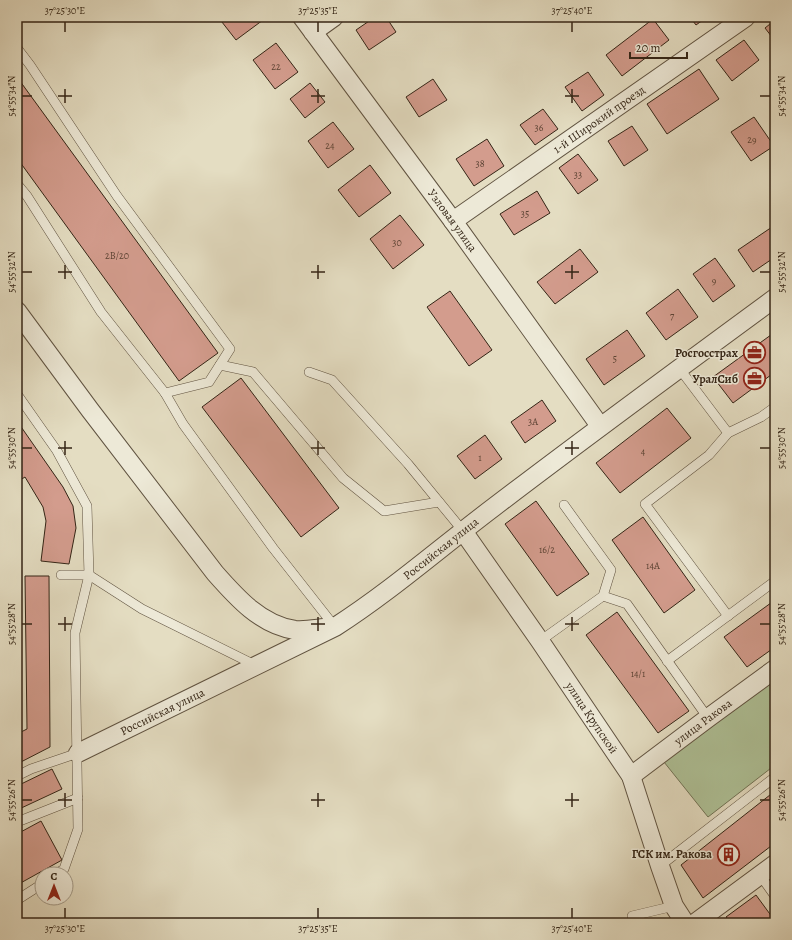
<svg xmlns="http://www.w3.org/2000/svg" width="792" height="940" font-family="Alegreya,serif">
<style>
.green{fill:#afc298;stroke:#727457}
.building{fill:#d39c8d;stroke:#342516}
.lines{fill:none;stroke-linecap:round;stroke-linejoin:round}
.lane-casing{stroke:#605341;stroke-width:10}
.street-casing{stroke:#605341;stroke-width:20}
.lane{stroke:#ede9d7;stroke-width:9}
.street{stroke:#ede9d7;stroke-width:18}
.ticks{fill:none;stroke:#342516;stroke-width:1.5}
.labels{text-anchor:middle;dominant-baseline:central;stroke-width:3;stroke-linejoin:round;paint-order:stroke}
.number-label{font-size:10px;fill:#5c4334}
.street-label{font-size:12px;fill:#342516;stroke:#ede9d7}
.poi-label{font-size:12px;font-weight:bold;fill:#342516;stroke:#ede9d7;text-anchor:end}
.neatline{fill:none;stroke:#342516;stroke-width:1.5}
.ticks-label{font-size:10px;text-anchor:middle;fill:#342516}
</style>
<rect width="100%" height="100%" fill="#e4ddc2"/>
<filter id="stains"><feTurbulence type="fractalNoise" baseFrequency=".005" numOctaves="4"/><feColorMatrix values="0 0 0 0 .2 0 0 0 0 .09 0 0 0 0 .02 0 0 0 .5 -.17"/></filter>
<radialGradient id="worn" r=".72"><stop offset=".6" stop-color="#630" stop-opacity="0"/><stop offset="1" stop-color="#630" stop-opacity=".3"/></radialGradient>
<polygon class="green" points="775,680 775,765 708,817 664,762"/>
<g class="building">
<polygon points="218,17 261,17 263,20 236,40"/>
<polygon points="375,17 386,17 396,32 369,50 356,30"/>
<polygon points="690,17 707,17 696,25"/>
<polygon points="653,19 669,40 622,76 606,55"/>
<polygon points="775,20 775,41 765,28"/>
<polygon points="744,40 759,60 732,81 716,60"/>
<polygon points="276,43 298,72 275,89 253,60"/>
<polygon points="699,69 719,99 667,134 647,104"/>
<polygon points="588,72 604,95 582,111 565,87"/>
<polygon points="17,77 218,353 179,381 17,158"/>
<polygon points="433,79 447,100 419,117 406,97"/>
<polygon points="310,83 325,102 305,118 290,99"/>
<polygon points="543,109 558,129 535,145 520,125"/>
<polygon points="754,117 774,146 751,161 731,132"/>
<polygon points="333,122 354,149 328,168 308,141"/>
<polygon points="632,126 648,150 624,166 608,141"/>
<polygon points="487,139 504,166 474,186 456,159"/>
<polygon points="578,154 598,180 578,194 559,168"/>
<polygon points="370,165 391,193 359,217 338,190"/>
<polygon points="537,191 550,213 514,235 500,214"/>
<polygon points="400,215 424,245 393,269 370,239"/>
<polygon points="775,225 775,257 753,272 738,250"/>
<polygon points="580,249 598,272 555,304 537,282"/>
<polygon points="715,258 735,286 713,302 693,274"/>
<polygon points="678,289 698,317 666,340 646,313"/>
<polygon points="450,291 492,350 469,366 427,307"/>
<polygon points="627,330 645,356 604,385 586,359"/>
<polygon points="775,332 775,372 733,403 713,377"/>
<polygon points="241,378 339,508 301,537 202,407"/>
<polygon points="542,400 556,421 525,443 511,422"/>
<polygon points="667,408 691,438 620,493 596,463"/>
<polygon points="17,421 63,487 73,506 76,528 69,564 41,561 46,521 43,507 25,477 17,482"/>
<polygon points="485,435 502,459 475,479 457,456"/>
<polygon points="536,501 589,574 557,596 505,524"/>
<polygon points="643,517 695,590 664,613 612,540"/>
<polygon points="25,576 49,576 50,747 17,764 17,734 27,729"/>
<polygon points="775,600 775,647 747,667 724,637"/>
<polygon points="617,612 689,711 658,733 586,635"/>
<polygon points="52,769 62,789 17,810 17,786"/>
<polygon points="775,791 775,843 703,898 681,865"/>
<polygon points="41,821 62,860 17,885 17,834"/>
<polygon points="756,895 775,921 775,923 731,923 726,917"/>
</g>
<g class="lines">
<defs>
<g id="lane">
<polyline points="17,48 30,65 117,196 230,349 209,382 165,393 101,312 27,196 17,184"/>
<polyline points="220,365 253,372 343,478 384,511 439,502"/>
<polyline points="679,368 728,433 761,417 775,407"/>
<polyline points="309,372 332,380 408,464 463,531"/>
<polyline points="165,393 183,424 273,548 335,627"/>
<polyline points="17,394 57,451 87,506 89,575 75,633 78,829 64,869 56,874"/>
<polyline points="728,433 709,455 645,504 728,616"/>
<polyline points="61,575 89,575 142,609 257,666"/>
<polyline points="603,596 627,604 708,718"/>
<polyline points="540,641 603,596 611,570 564,505"/>
<polyline points="667,661 775,581"/>
<polyline points="17,776 31,769 78,753"/>
<polyline points="17,822 78,798"/>
<polyline points="660,866 775,777"/>
<polyline points="760,875 775,896"/>
<polyline points="17,900 42,884"/>
<polyline points="632,916 674,906"/>
</g>
<g id="street">
<path id="s1" d="M302 17 453 221 600 426"/>
<polyline points="313,32 334,17"/>
<path id="s2" d="M453 221 746 17"/>
<path d="M17 311 90 410 215 573C237 598 261 625 295 630 304 631 315 629 324 628"/>
<path id="s3" d="M463 531 540 641 631 776 660 866 674 906 685 923"/>
<path id="s4" d="M78 753 335 627C391 591 441 547 494 507 587 436 681 367 775 298"/>
<path id="s5" d="M631 776 708 718 775 669"/>
<polyline points="695,923 775,864"/>
</g>
</defs>
<use href="#lane" class="lane-casing"/>
<use href="#street" class="street-casing"/>
<use href="#lane" class="lane"/>
<use href="#street" class="street"/>
</g>
<path class="ticks" d="M65 22V32M318 22V32M572 22V32M65 89V103M318 89V103M572 89V103M22 96H32M58 96H72M311 96H325M565 96H579M760 96H770M65 265V279M318 265V279M572 265V279M22 272H32M58 272H72M311 272H325M565 272H579M760 272H770M65 441V455M318 441V455M572 441V455M22 448H32M58 448H72M311 448H325M565 448H579M760 448H770M65 617V631M318 617V631M572 617V631M22 624H32M58 624H72M311 624H325M565 624H579M760 624H770M65 793V807M318 793V807M572 793V807M22 800H32M58 800H72M311 800H325M565 800H579M760 800H770M65 908V918M318 908V918M572 908V918"/>
<defs>
<symbol id="office-ring" viewBox="-11 -11 22 22"><circle r="9.5" fill="#ede9d7" stroke="#8f2418" stroke-width="1.5"/><path d="M-6-3h4V-5.5h4V-3h4V5H-6ZM-1-4.5V-3h2v-1.5ZM-6 0V1H6V0Z" fill="#8f2418"/></symbol>
<symbol id="building-ring" viewBox="-11 -11 22 22"><circle r="9.5" fill="#ede9d7" stroke="#8f2418" stroke-width="1.5"/><path d="M-4-6H4V6H1V3H-1V6H-4ZM-2.5-4.3h1.7v1.8h-1.7ZM.8-4.3h1.7v1.8H.8ZM-2.5-1h1.7V.8h-1.7ZM.8-1h1.7V.8H.8Z" fill="#8f2418"/></symbol>
</defs>
<g fill-rule="evenodd">
<use href="#office-ring" x="742" y="340" width="25" height="25"/>
<use href="#office-ring" x="742" y="366" width="25" height="25"/>
<use href="#building-ring" x="716" y="842" width="25" height="25"/>
</g>
<g class="labels">
<g class="number-label">
<text x="276" y="66">22</text>
<text x="539" y="127">36</text>
<text x="752" y="139">29</text>
<text x="330" y="145">24</text>
<text x="480" y="163">38</text>
<text x="578" y="174">33</text>
<text x="525" y="213">35</text>
<text x="397" y="242">30</text>
<text x="117" y="255">2В/20</text>
<text x="714" y="280">9</text>
<text x="672" y="315">7</text>
<text x="615" y="358">5</text>
<text x="533" y="421">3А</text>
<text x="643" y="451">4</text>
<text x="480" y="457">1</text>
<text x="547" y="549">16/2</text>
<text x="653" y="565">14А</text>
<text x="638" y="673">14/1</text>
</g>
<g class="street-label">
<text stroke="none"><textPath href="#s2" startOffset="178">1-й Широкий проезд</textPath></text>
<text stroke="none"><textPath href="#s1" startOffset="253">Узловая улица</textPath></text>
<text stroke="none"><textPath href="#s4" startOffset="418">Российская улица</textPath></text>
<text stroke="none"><textPath href="#s4" startOffset="94">Российская улица</textPath></text>
<text stroke="none"><textPath href="#s3" startOffset="227">улица Крупской</textPath></text>
<text stroke="none"><textPath href="#s5" startOffset="90">улица Ракова</textPath></text>
</g>
<g class="poi-label">
<text x="738" y="353">Росгосстрах</text>
<text x="738" y="379">УралСиб</text>
<text x="712" y="854">ГСК им. Ракова</text>
</g>
</g>
<rect width="792" height="940" fill="none" stroke="#e4ddc2" stroke-width="44"/>
<g transform="translate(54 886)"><circle r="19" fill="#ede9d7" stroke="#a39b8a"/>
<path d="M0-3L7 15L0 10L-7 15Z" fill="#8f2418"/>
<text y="-6" font-size="11" font-weight="bold" text-anchor="middle" fill="#342516">С</text>
</g>
<path d="M630 52v6h57v-6" fill="none" stroke="#342516" stroke-width="2"/>
<text x="636" y="52" font-size="12" fill="#342516" stroke="#ede9d7" stroke-width="3" paint-order="stroke">20 m</text>
<rect x="22" y="22" width="748" height="896" class="neatline"/>
<g class="ticks-label">
<text x="65" y="14">37°25'30"E</text>
<text x="318" y="14">37°25'35"E</text>
<text x="572" y="14">37°25'40"E</text>
<text transform="translate(11 96) rotate(-90)" y="4">54°55'34"N</text>
<text transform="translate(781 96) rotate(-90)" y="4">54°55'34"N</text>
<text transform="translate(11 272) rotate(-90)" y="4">54°55'32"N</text>
<text transform="translate(781 272) rotate(-90)" y="4">54°55'32"N</text>
<text transform="translate(11 448) rotate(-90)" y="4">54°55'30"N</text>
<text transform="translate(781 448) rotate(-90)" y="4">54°55'30"N</text>
<text transform="translate(11 624) rotate(-90)" y="4">54°55'28"N</text>
<text transform="translate(781 624) rotate(-90)" y="4">54°55'28"N</text>
<text transform="translate(11 800) rotate(-90)" y="4">54°55'26"N</text>
<text transform="translate(781 800) rotate(-90)" y="4">54°55'26"N</text>
<text x="65" y="932">37°25'30"E</text>
<text x="318" y="932">37°25'35"E</text>
<text x="572" y="932">37°25'40"E</text>
</g>
<rect width="100%" height="100%" filter="url(#stains)"/>
<rect width="100%" height="100%" fill="url(#worn)"/>
</svg>
